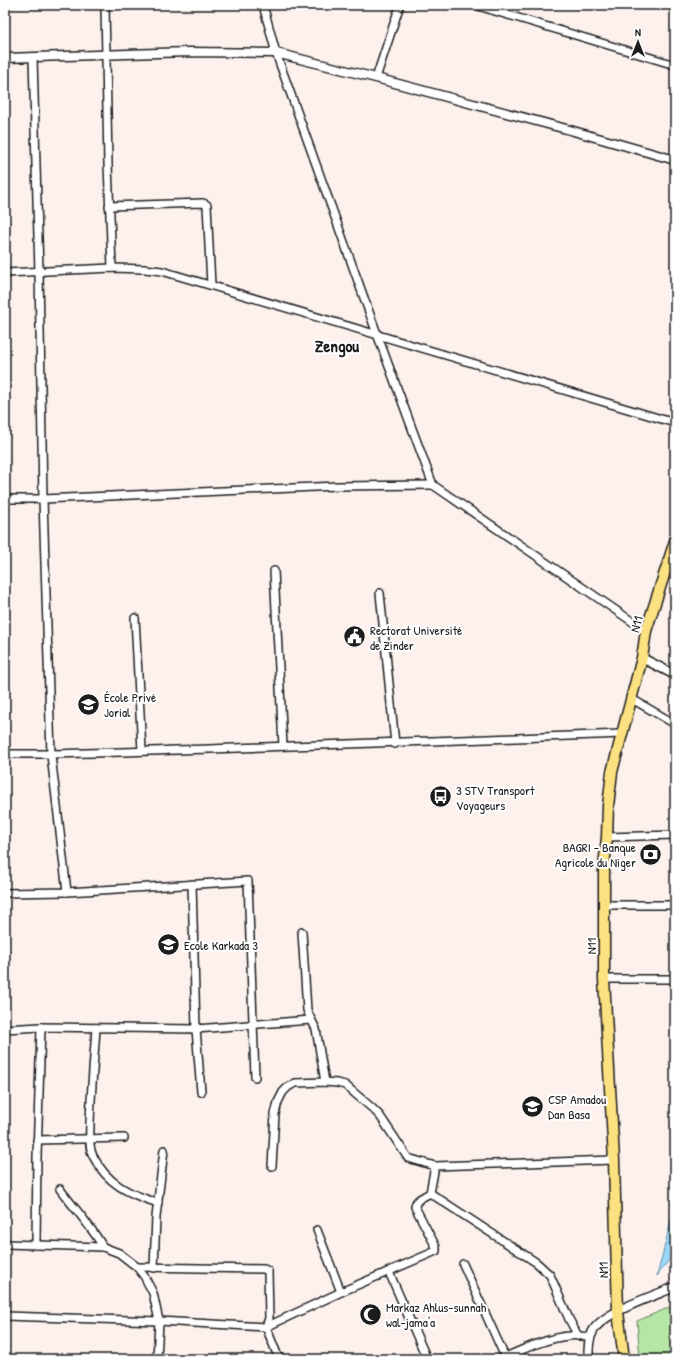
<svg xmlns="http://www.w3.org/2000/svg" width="680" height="1364" font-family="'Patrick Hand',sans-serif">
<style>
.green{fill:#b6e6a5;stroke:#698160}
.water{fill:#99d8fb;stroke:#678da2}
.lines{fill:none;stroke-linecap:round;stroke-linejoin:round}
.minor-casing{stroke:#1c1c1c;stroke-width:10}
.tertiary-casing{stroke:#1c1c1c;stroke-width:11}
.primary-casing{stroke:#1c1c1c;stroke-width:13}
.minor{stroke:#fff;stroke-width:7}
.tertiary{stroke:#fff;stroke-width:8}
.primary{stroke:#fbe180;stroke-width:10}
.labels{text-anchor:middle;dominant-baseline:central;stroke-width:4;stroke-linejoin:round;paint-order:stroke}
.street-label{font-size:13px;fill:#1c1c1c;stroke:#fff}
.poi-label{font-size:13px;fill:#1c1c1c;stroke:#fff;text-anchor:start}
.district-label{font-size:17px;font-weight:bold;fill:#1c1c1c;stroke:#fff}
</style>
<rect width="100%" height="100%" fill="#fcf1ed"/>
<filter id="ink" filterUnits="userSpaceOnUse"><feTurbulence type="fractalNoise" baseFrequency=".025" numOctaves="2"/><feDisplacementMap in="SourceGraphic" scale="8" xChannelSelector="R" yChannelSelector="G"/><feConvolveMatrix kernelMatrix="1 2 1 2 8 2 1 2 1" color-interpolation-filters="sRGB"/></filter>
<g filter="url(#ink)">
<polygon class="green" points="675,1305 675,1359 640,1359 637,1321"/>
<polygon class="water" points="675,1215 675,1252 657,1276 671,1221"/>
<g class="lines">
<defs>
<g id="minor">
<polyline points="105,5 108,164 112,268"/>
<polyline points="263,5 276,53 377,334 433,485 646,631"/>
<polyline points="475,5 675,65"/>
<polyline points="33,58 39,272 43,499 51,755 67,892"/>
<polyline points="376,78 400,5"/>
<polyline points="109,206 203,203 207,205 211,285"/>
<polyline points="5,273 112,268 145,269 162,271 675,423"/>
<polyline points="5,499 43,499 337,486 433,485"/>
<polyline points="274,571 283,746"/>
<polyline points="380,593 395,744"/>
<polyline points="135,618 142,751"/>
<polyline points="632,699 675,724"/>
<path d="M5 754C73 755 141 751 209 749 347 745 484 740 621 734"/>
<polyline points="607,837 675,835"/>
<polyline points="192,884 196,1029 201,1092"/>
<polyline points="5,893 67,892 248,881 255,1077"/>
<polyline points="604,905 675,905"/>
<polyline points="302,932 307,1010 309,1015 316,1029 325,1082"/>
<polyline points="604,979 675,979"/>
<path d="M96 1028C94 1059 91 1091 90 1123 90 1132 88 1147 93 1156 107 1184 129 1194 158 1203"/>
<polyline points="5,1029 41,1027 196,1029 311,1020"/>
<polyline points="37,1140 124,1138"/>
<polyline points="435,1166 614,1160"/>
<path d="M60 1189C74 1208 91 1226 103 1247"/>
<polyline points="430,1193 537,1263 550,1275 569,1319 578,1336"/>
<polyline points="317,1230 341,1292"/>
<polyline points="5,1244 103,1247 119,1253 137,1267 144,1276 153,1293 159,1321 157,1359"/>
<polyline points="36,1245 37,1157 41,1027"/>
<polyline points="463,1264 505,1357"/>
<polyline points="137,1267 264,1269 268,1271 269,1318 266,1327 279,1359"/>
<polyline points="154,1268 156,1217 164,1150"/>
<polyline points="389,1272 427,1359"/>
<path d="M5 1316 159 1321 266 1327 341 1292 436 1251V1247L415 1207C415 1199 424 1197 430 1193L435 1166 408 1158 380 1116 372 1108 345 1085 337 1083 325 1082 295 1083 288 1087 283 1092 278 1102 275 1114 272 1166"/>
<path d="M501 1359C519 1351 549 1337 569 1336 576 1335 583 1336 590 1338"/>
</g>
<g id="tertiary">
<polyline points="5,58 188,52 276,53 376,78 570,130 675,160"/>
<polyline points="642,658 675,675"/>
<path d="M589 1359C588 1350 588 1340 593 1331 603 1312 654 1296 675 1287"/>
</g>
<polyline id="primary" points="624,1359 618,1312 614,1160 604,979 604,868 607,837 608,806 612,772 642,658 646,631 675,541"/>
</defs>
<use href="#minor" class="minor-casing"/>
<use href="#tertiary" class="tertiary-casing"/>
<use href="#primary" class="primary-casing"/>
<use href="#minor" class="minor"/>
<use href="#tertiary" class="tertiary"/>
<use href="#primary" class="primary"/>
</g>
</g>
<defs>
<symbol id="civic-disc" viewBox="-11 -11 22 22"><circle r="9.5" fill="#1c1c1c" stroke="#fff"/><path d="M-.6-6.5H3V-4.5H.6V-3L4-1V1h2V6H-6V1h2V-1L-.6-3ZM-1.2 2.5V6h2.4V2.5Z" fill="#fff"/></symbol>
<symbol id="school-disc" viewBox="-11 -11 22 22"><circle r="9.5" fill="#1c1c1c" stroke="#fff"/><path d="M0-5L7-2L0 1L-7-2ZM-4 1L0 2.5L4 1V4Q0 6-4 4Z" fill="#fff"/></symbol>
<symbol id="bus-disc" viewBox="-11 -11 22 22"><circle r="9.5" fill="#1c1c1c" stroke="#fff"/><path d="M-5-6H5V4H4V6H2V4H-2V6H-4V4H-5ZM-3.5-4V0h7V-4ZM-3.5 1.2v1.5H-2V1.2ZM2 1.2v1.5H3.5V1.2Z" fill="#fff"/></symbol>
<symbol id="bank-disc" viewBox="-11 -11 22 22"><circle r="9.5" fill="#1c1c1c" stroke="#fff"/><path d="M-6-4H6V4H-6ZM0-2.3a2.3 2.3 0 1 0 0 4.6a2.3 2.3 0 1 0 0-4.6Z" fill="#fff"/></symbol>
<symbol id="mosque-disc" viewBox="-11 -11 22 22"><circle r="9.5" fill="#1c1c1c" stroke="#fff"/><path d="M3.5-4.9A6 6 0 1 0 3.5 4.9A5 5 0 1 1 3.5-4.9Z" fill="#fff"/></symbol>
</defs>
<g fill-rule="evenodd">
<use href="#civic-disc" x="342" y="624" width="25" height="25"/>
<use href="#school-disc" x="76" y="692" width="25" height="25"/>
<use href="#bus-disc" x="428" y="784" width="25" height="25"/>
<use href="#bank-disc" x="638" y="842" width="25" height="25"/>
<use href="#school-disc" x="156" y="932" width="25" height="25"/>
<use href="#school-disc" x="520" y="1094" width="25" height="25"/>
<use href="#mosque-disc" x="358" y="1302" width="25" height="25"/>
</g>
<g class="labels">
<g class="street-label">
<text transform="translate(636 624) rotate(-75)">N11</text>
<text transform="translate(591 946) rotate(-90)">N11</text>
<text transform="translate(603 1270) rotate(-91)">N11</text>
</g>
<g class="poi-label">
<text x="370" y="630">Rectorat Université<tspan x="370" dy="15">de Zinder</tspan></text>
<text x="104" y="697">École Privé<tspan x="104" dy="15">Jorial</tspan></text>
<text x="456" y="790">3 STV Transport<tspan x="456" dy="15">Voyageurs</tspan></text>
<text x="636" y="847" text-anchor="end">BAGRI - Banque<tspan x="636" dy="15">Agricole du Niger</tspan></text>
<text x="184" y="945">Ecole Karkada 3</text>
<text x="548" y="1099">CSP Amadou<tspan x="548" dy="15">Dan Basa</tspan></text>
<text x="386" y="1307">Markaz Ahlus-sunnah<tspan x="386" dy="15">wal-jama'a</tspan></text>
</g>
<g class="district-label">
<text x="337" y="345">Zengou</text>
</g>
</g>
<rect width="680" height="1364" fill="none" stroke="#fff" stroke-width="20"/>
<rect x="10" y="10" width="660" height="1344" fill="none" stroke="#1c1c1c" stroke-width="1.5" filter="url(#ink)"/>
<g transform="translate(638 42)" stroke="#ffffff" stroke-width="3" paint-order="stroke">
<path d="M0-3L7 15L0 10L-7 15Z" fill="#1c1c1c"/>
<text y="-6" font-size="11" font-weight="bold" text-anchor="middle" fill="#1c1c1c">N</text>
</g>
</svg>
